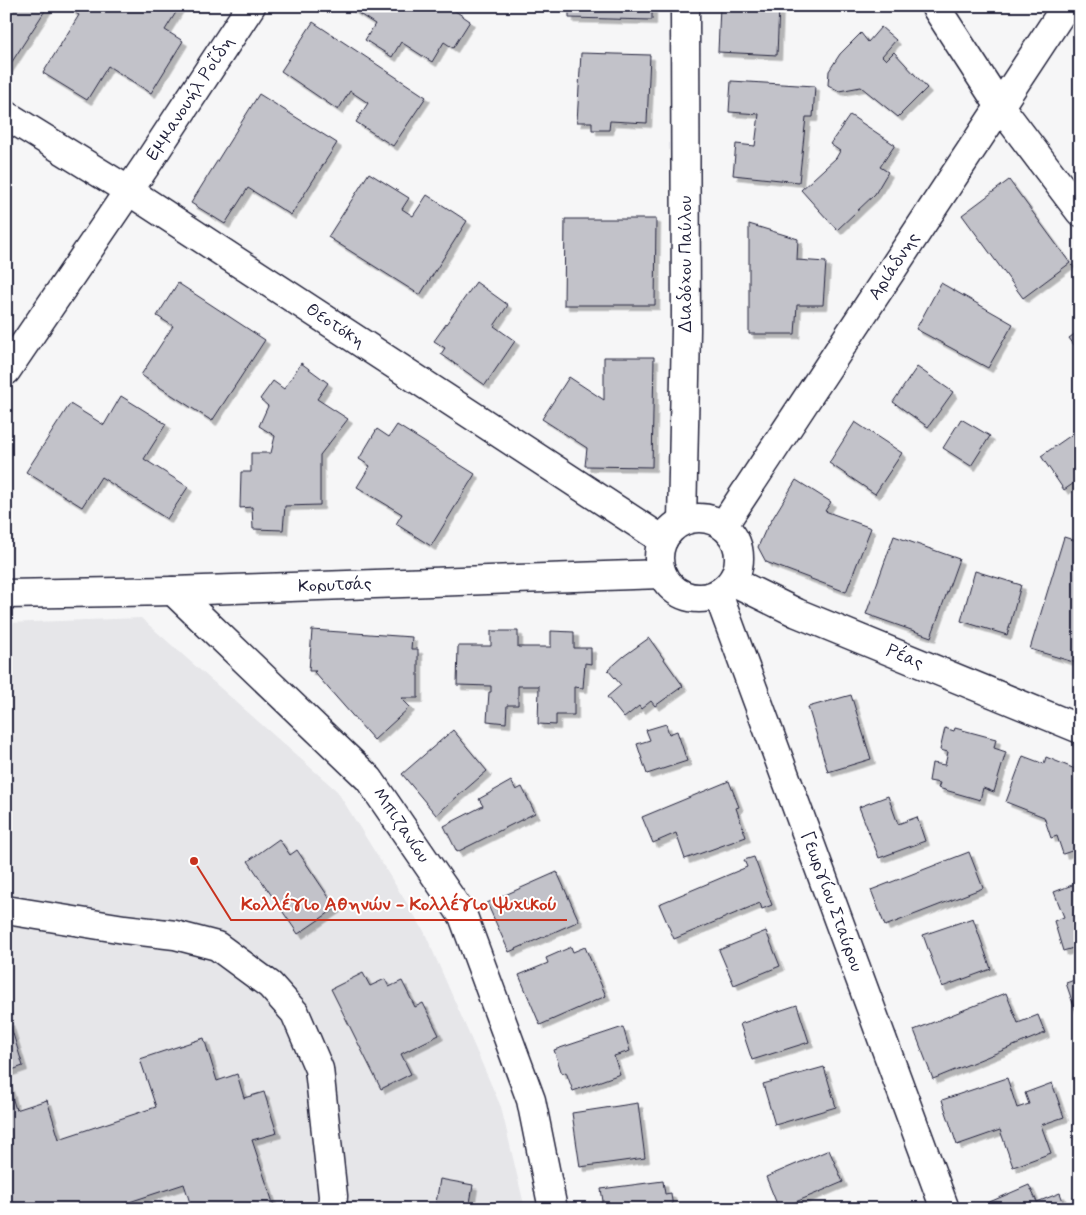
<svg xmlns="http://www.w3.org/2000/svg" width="1086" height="1215" font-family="Mynerve,sans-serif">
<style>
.built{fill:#e6e6e9}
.building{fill:#c2c2c9;stroke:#22223b;filter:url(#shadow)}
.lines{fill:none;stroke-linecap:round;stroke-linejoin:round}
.minor-casing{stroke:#22223b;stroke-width:31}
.minor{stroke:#fff;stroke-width:28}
.labels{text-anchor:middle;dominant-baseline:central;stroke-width:4;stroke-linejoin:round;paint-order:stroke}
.street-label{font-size:18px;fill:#22223b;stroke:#fff}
.leader{fill:none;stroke:#c8321e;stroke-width:2}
.callout-dot{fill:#c8321e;stroke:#fff;stroke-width:2}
.callout-label{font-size:19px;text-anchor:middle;font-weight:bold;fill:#c8321e;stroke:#fff;stroke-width:4;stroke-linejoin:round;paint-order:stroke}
</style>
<defs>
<filter id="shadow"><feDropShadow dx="4.5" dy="4.5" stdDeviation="0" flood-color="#0004"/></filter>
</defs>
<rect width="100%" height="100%" fill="#f6f6f7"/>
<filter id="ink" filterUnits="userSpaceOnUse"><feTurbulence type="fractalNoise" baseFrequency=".02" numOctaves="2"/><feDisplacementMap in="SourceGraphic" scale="10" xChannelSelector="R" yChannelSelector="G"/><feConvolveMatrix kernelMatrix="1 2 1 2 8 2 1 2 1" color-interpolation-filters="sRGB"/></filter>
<g filter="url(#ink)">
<polygon class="built" points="141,618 337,791 424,931 501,1107 525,1209 6,1209 6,623"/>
<g class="building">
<polygon points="6,6 48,6 6,71"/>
<polygon points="74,6 180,6 165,30 183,41 151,93 108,66 87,100 43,73 79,15 71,10"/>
<polygon points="347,6 448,6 470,21 453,48 444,42 432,62 401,42 392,57 365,40 375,24"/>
<polygon points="569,6 652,6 652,20 569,18"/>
<polygon points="720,6 779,6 777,55 718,52"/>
<polygon points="313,22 426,97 393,146 356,122 368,103 350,91 338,110 281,71"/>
<polygon points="881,27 896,40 882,56 886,60 894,52 927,88 898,117 861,87 839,91 828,85 829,71 840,54 861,33 868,42"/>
<polygon points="581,53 650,55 647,123 610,121 609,130 592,130 592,122 577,122"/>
<polygon points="731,81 815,86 813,117 806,117 799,182 733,175 736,144 755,146 759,114 729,112"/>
<polygon points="259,94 337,143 291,215 248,188 225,224 191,203"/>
<polygon points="850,115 895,145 880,167 888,172 875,194 837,230 801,190 836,158 840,151 830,144"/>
<polygon points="369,173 409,198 402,209 413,216 427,195 467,221 420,295 328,237"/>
<polygon points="1009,180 1070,263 1023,298 962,215"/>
<polygon points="565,219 656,219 655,305 564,305"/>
<polygon points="749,224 798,239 797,260 826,262 823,305 797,305 795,334 749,334"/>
<polygon points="476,282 508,305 494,326 515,341 485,385 441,354 445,348 434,341"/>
<polygon points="178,283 265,340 212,421 141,375 173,326 157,316"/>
<polygon points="941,283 1013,324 988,368 916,329"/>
<polygon points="1080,330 1080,353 1069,338"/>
<polygon points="604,357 654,357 652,467 585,466 587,448 542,419 569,377 604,400"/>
<polygon points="301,363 328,383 317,399 348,419 320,455 320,505 285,506 283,530 253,529 252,507 240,508 241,472 251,472 251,453 271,453 275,436 259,426 268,406 260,399 273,381 284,389"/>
<polygon points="917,367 953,392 928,427 893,402"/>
<polygon points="121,396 166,424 144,459 188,487 167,519 101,477 82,507 26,472 70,404 104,425"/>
<polygon points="961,419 990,436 971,466 943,448"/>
<polygon points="855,422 902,453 875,494 829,463"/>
<polygon points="397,425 475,474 431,546 396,524 402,514 357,487 370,466 359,459 377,429 389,437"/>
<polygon points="1080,429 1080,479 1064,490 1041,456"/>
<polygon points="796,480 831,502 825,511 871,528 846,592 766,562 758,547 765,531"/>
<polygon points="894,536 959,559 931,637 866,614"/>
<polygon points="1064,537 1080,542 1080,664 1030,649"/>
<polygon points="975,571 1021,585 1007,635 961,621"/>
<polygon points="312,630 412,637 411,649 418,649 418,698 401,698 410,707 374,740 314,672 316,671 309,671"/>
<polygon points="491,631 518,631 518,647 551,647 551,631 574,632 574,648 591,648 591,664 585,663 583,688 574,687 574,715 556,715 556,725 538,724 539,686 518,686 518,705 507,705 506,723 487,721 489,692 491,692 491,686 457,685 458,646 491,646"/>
<polygon points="649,638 683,686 655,706 651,701 641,709 639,706 624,718 607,697 621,685 608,670 624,656"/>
<polygon points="851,695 871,759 828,772 808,707"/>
<polygon points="666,724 669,734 677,731 687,761 647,774 637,744 650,740 646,730"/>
<polygon points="945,728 954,731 955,728 996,739 994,748 1006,752 994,792 983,788 980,800 938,788 940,783 929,781 932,763 945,765 948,752 940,750"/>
<polygon points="453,730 487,771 436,815 402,774"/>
<polygon points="1023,756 1044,764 1046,757 1080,771 1080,848 1063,854 1057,836 1051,838 1044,817 1006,802"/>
<polygon points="511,781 516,790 522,787 535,813 457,852 444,826 483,806 479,799"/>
<polygon points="729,781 739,807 736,808 746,837 685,859 676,833 653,843 642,817"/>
<polygon points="888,796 898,824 917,817 925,841 879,858 859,807"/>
<polygon points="279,839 290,855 297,850 336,908 298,934 248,861"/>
<polygon points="969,852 983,888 885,926 871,890"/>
<polygon points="754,857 772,905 762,909 760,903 674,939 659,904 747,867 744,860"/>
<polygon points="557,872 579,921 509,952 487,903"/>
<polygon points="1080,882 1080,946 1063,951 1054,921 1064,917 1054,892"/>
<polygon points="973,918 991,969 942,987 923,935"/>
<polygon points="766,931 780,966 734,985 719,950"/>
<polygon points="571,947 573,952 585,947 606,996 540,1025 519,975 548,963 546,958"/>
<polygon points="363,973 370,986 385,979 389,987 402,981 415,1007 423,1003 439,1035 401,1054 411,1074 381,1089 331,989"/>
<polygon points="1080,978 1080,1024 1066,983"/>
<polygon points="1006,993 1018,1023 1038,1015 1045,1033 933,1079 914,1030"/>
<polygon points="797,1005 809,1042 752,1060 740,1024"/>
<polygon points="9,1021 23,1066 6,1072 6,1022"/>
<polygon points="623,1027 630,1051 614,1056 620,1074 573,1091 566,1072 562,1074 554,1050"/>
<polygon points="204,1038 217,1081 237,1074 244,1098 264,1092 277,1133 252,1140 275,1209 192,1209 184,1184 108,1209 6,1209 6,1077 16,1110 47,1100 59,1139 156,1107 140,1059"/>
<polygon points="824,1067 836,1107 775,1125 763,1084"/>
<polygon points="1007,1078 1017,1108 1029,1104 1025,1093 1052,1083 1064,1117 1041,1125 1051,1153 1013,1167 1000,1130 957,1145 942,1100"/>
<polygon points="638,1103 645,1158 580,1167 572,1113"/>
<polygon points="829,1150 843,1182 779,1209 766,1177"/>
<polygon points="440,1179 473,1185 469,1209 435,1209"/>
<polygon points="663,1181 665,1194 671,1193 673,1209 601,1209 601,1202 603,1201 601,1189"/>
<polygon points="1029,1185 1037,1202 1060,1193 1066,1209 987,1209 985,1204"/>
</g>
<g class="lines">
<defs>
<g id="minor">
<polyline points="935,6 999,105 1080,212"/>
<path id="s1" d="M6 115 129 191 663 540"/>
<path id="s2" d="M6 371 151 158 251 6"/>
<circle cx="699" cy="558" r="40"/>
<polyline points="682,521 686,330 685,6"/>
<path id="s3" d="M723 526 1066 6"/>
<path id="s4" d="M732 581 797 613 1080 729"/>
<path id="s5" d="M173 591 369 779 463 916 531 1100 553 1209"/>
<path id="s6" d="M6 594 173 591 662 574"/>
<path id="s7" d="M718 594 945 1209"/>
<polyline points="6,910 124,929 175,935 217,946 270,985 295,1013 319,1069 333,1196 332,1209"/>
</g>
</defs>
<use href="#minor" class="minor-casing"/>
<use href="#minor" class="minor"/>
</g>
</g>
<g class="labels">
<g class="street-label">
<text stroke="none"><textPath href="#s2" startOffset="329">Εμμανουήλ Ροΐδη</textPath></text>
<text transform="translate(686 264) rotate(-90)">Διαδόχου Παύλου</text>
<text stroke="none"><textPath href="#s3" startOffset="311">Αριάδνης</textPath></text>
<text stroke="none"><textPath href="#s1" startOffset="391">Θεοτόκη</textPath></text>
<text stroke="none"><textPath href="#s6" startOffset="329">Κορυτσάς</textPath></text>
<text stroke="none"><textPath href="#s4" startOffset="189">Ρέας</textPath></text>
<text stroke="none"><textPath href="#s5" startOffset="328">Μπιζανίου</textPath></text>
<text stroke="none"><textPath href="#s7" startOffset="328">Γεωργίου Σταύρου</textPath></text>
</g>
</g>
<path class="leader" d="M194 861L231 920H567"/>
<circle class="callout-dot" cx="194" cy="861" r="5"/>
<g class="callout-label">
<text x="399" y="910">Κολλέγιο Αθηνών - Κολλέγιο Ψυχικού</text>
</g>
<rect width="1086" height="1215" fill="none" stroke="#fff" stroke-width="25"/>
<rect x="12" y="12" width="1061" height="1190" fill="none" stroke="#22223b" stroke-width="2" filter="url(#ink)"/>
</svg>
